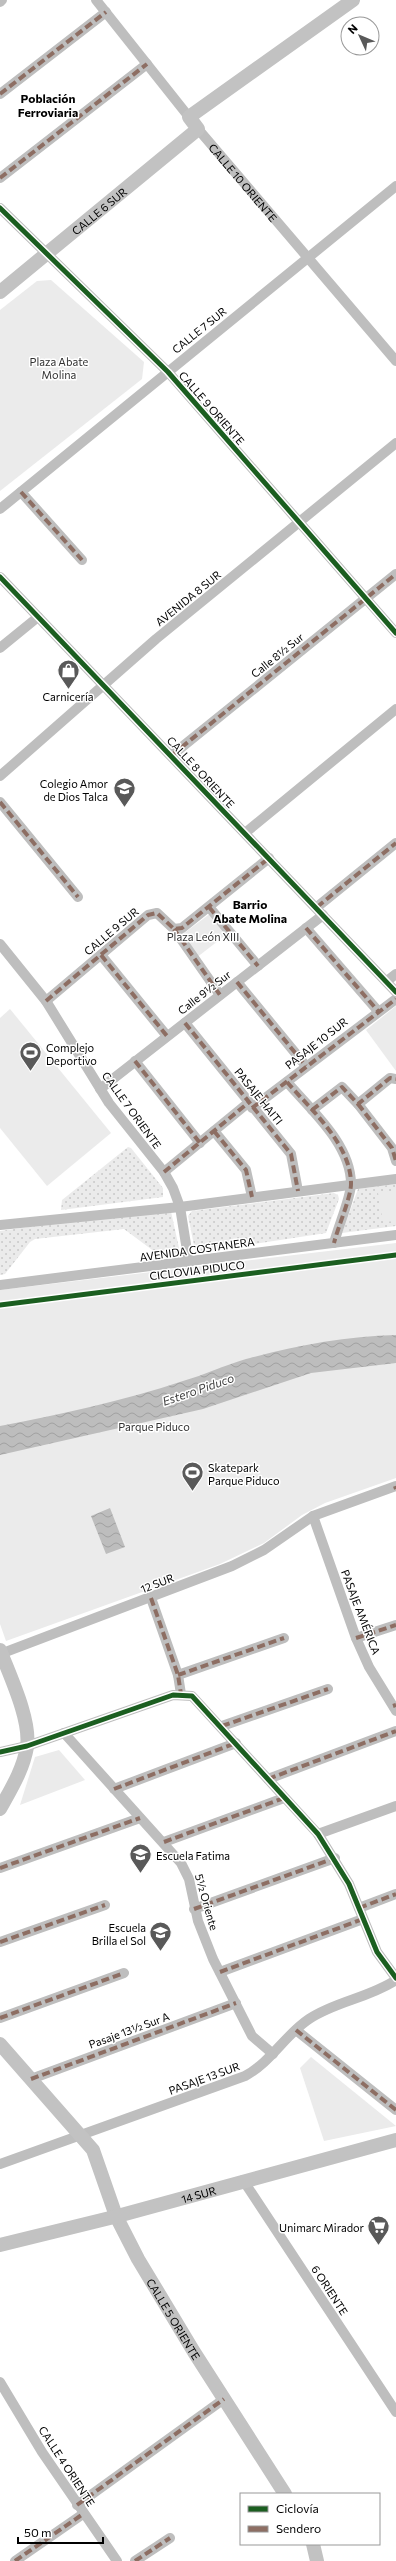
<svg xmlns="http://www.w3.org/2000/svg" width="396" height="2561" font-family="Commissioner,sans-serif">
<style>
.grass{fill:url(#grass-dots)}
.park{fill:#ebebeb}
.water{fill:url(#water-waves)}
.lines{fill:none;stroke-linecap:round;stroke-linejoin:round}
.street{stroke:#bebebe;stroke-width:10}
.secondary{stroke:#c2c2c2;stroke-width:14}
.quiet{stroke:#8d6e63;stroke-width:4;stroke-dasharray:8 4;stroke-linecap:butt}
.cycleway-casing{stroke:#fff;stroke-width:8}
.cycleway{stroke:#1b5e20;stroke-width:5}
.labels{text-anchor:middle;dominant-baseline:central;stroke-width:3;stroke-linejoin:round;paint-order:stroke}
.street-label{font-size:11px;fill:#000;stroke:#fff}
.park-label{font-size:11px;fill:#313131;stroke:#fff}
.poi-label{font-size:11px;fill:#000;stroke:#fff;text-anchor:end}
.neighbourhood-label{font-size:12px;font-weight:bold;fill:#000;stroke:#fff}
.water-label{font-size:12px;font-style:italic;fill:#424242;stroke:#fff}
</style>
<defs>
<pattern id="grass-dots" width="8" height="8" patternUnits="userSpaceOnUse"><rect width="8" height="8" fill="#ebebeb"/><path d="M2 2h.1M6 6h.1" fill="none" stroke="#c8c8c8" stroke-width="1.8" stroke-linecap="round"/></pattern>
<pattern id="water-waves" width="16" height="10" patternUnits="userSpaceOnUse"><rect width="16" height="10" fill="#bdbdbd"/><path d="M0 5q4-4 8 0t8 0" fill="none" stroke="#a1a1a1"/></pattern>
</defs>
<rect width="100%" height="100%" fill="#fff"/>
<g class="grass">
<polygon points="128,1147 131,1148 163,1188 163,1197 61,1210 62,1200"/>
<polygon points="396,1184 396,1226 342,1233 358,1189"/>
<polygon points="334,1193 338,1195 339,1199 326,1233 201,1252 195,1250 188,1216 192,1211"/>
<polygon points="170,1207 179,1248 178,1253 159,1255 124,1229 35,1239 30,1242 5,1274 0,1275 0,1231"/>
</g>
<g class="park">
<polygon points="51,280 144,362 142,379 0,491 0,310 37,281"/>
<polygon points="211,913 227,934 196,958 179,937"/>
<polygon points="396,1006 396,1071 366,1030"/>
<polygon points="10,1009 111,1133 47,1186 0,1128 0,1018"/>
<polygon points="396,1191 396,1221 383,1222 378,1193"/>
<polygon points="396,1243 396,1478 325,1503 302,1515 264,1543 220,1564 6,1641 0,1624 0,1290"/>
<polygon points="59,1750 85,1780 20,1805 35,1757"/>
<polygon points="311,2057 396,2126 324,2141 300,2068"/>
</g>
<g class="water">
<path d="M396 1335V1363L311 1373 203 1409 0 1455V1426C62 1414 123 1401 183 1381 204 1375 225 1365 246 1359 295 1346 345 1336 396 1335Z"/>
<polygon points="110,1508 125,1547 106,1554 91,1516"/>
</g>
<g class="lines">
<g class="street">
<polyline points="96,0 189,117"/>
<polyline points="0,2 2,0"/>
<polyline points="0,94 106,12"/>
<path id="s1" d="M198 129 396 361"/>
<polyline points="0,178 147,64"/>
<polyline points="0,208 168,372 396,633"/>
<polyline points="21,492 82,560"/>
<polyline points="0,509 396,186"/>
<polyline points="0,577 396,992"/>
<polyline points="0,648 38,617"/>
<polyline points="172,755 396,574"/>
<polyline points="0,776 156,639 396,443"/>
<polyline points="0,802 78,897"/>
<polyline points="245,833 396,709"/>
<polyline points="209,907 258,966"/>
<polyline points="317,907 396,843"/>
<polyline points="306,928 378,1011"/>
<polyline points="174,929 220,995"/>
<polyline points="0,944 46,1001 109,1103 164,1172 173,1188 180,1207 189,1263"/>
<polyline points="101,955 167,1036"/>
<polyline points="387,981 396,974"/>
<polyline points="237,982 306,1066"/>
<polyline points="46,1001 148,915 157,913 174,929 182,928 269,858"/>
<polyline points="185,1023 291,1154 298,1191"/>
<polyline points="135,1061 200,1143"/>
<path d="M287 1082C311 1110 351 1144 351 1184 351 1197 338 1227 334 1243"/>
<polyline points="100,1089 323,915"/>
<polyline points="358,1104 392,1148 396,1161"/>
<polyline points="252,1108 396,999"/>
<polyline points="312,1110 342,1087 358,1104 390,1078 396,1079"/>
<polyline points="214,1131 246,1170 252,1197"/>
<polyline points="164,1172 248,1103"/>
<polyline points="0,1225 180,1207 396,1179"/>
<polyline points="0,1285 396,1235"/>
<polyline points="313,1516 356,1638 369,1667 396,1711"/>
<polyline points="151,1598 178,1675 181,1694"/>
<polyline points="356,1638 396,1625"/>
<polyline points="0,1654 232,1566 264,1550 313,1516 396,1486"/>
<polyline points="178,1675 284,1638"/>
<polyline points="222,1726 328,1689"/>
<polyline points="64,1733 181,1863 189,1879 198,1921 213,1959 252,2036 273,2054"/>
<polyline points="0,1752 27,1746 173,1695 192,1696 318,1834 349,1884 377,1952 396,1978"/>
<polyline points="268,1779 396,1731"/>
<polyline points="114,1789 236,1743"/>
<polyline points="318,1834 396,1806"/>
<polyline points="164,1842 284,1798"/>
<polyline points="0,1868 140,1818"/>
<polyline points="359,1908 396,1894"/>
<polyline points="194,1909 335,1858"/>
<polyline points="0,1942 105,1905"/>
<polyline points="220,1972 363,1919"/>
<polyline points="0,2018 124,1973"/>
<polyline points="296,2030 396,2110"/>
<polyline points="31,2079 236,2003"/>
<path d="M0 2164 245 2076C271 2062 285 2035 309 2019 336 2001 369 1998 396 1980"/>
<polyline points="243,2180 396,2412"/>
<polyline points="0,2382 42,2452 117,2561"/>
<polyline points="77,2505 224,2399"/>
<polyline points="15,2561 83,2514"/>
<polyline points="135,2561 170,2538"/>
</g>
<g class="secondary">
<path id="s2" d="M0 292 198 129 189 117 353 0"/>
<path d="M0 1650C10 1676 31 1720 27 1747 23 1770 11 1789 0 1809"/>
<path id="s3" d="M0 2044 93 2150 116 2216 138 2259 194 2352 285 2494"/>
<path id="s4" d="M0 2245 114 2217 396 2140"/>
<polyline points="313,2544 317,2561"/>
</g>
<g class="quiet">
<polyline points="0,94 106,12"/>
<polyline points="0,178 147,64"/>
<polyline points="21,492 82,560"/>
<polyline points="172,755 396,574"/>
<polyline points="0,802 78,897"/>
<polyline points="209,907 258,966"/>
<polyline points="317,907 396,843"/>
<polyline points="306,928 378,1011"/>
<polyline points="174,929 220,995"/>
<polyline points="101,955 167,1036"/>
<polyline points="237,982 306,1066"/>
<polyline points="46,1001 148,915 157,913 174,929 182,928 269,858"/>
<polyline points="185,1023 291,1154 298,1191"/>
<polyline points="135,1061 200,1143"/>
<path d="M287 1082C311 1110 351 1144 351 1184 351 1197 338 1227 334 1243"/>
<polyline points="358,1104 392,1148 396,1161"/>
<polyline points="252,1108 396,999"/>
<polyline points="312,1110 342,1087 358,1104 390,1078 396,1079"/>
<polyline points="214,1131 246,1170 252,1197"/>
<polyline points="164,1172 248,1103"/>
<polyline points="395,1486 396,1489"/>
<polyline points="151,1598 178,1675 181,1694"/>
<polyline points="356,1638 396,1625"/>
<polyline points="178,1675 284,1638"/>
<polyline points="393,1706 396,1705"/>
<polyline points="222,1726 328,1689"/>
<polyline points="268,1779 396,1731"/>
<polyline points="114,1789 236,1743"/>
<polyline points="164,1842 284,1798"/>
<polyline points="0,1868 140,1818"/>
<polyline points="359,1908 396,1894"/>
<polyline points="194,1909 335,1858"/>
<polyline points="0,1942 105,1905"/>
<polyline points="220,1972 363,1919"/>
<polyline points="0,2018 124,1973"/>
<polyline points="296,2030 396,2110"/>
<polyline points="31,2079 236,2003"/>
<polyline points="77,2505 224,2399"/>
<polyline points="15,2561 83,2514"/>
<polyline points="135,2561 170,2538"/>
</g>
<defs>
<g id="cycleway">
<polyline points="0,208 168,372 396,633"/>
<polyline points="0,577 396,992"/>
<polyline points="0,1305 396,1255"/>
<polyline points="0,1752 27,1746 173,1695 192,1696 318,1834 349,1884 377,1952 396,1978"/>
</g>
</defs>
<use href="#cycleway" class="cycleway-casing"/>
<use href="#cycleway" class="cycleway"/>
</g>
<defs>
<symbol id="shop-pin" viewBox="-11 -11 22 30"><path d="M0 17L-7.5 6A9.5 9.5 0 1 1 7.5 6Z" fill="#595959" stroke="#fff"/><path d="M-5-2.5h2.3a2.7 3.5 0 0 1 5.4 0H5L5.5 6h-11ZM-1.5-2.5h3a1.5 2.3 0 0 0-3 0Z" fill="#fff"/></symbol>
<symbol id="school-pin" viewBox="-11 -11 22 30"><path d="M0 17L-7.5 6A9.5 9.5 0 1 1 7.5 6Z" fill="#595959" stroke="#fff"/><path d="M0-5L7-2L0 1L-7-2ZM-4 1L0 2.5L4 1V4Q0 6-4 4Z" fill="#fff"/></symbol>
<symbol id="stadium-pin" viewBox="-11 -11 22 30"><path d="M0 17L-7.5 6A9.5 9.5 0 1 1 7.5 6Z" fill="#595959" stroke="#fff"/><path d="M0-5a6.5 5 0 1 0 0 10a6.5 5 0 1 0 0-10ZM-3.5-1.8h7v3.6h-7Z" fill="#fff"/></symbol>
<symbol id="supermarket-pin" viewBox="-11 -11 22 30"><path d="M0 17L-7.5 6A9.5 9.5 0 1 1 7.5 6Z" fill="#595959" stroke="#fff"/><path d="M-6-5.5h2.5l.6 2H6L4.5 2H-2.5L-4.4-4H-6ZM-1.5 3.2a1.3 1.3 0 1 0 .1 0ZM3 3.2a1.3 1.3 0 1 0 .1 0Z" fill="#fff"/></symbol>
</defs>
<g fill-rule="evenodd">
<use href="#shop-pin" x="56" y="658" width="25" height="34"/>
<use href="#school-pin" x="112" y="776" width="25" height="34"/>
<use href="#stadium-pin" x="18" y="1040" width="25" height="34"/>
<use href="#stadium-pin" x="180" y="1460" width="25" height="34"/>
<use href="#school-pin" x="128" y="1842" width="25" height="34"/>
<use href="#school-pin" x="148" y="1920" width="25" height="34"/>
<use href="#supermarket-pin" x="366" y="2214" width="25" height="34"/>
</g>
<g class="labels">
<g class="street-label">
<text stroke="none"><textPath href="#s1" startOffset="70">CALLE 10 ORIENTE</textPath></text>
<text stroke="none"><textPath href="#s2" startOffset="128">CALLE 6 SUR</textPath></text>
<text transform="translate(199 330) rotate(-39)">CALLE 7 SUR</text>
<text transform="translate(212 408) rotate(49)">CALLE 9 ORIENTE</text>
<text transform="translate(188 598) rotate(-39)">AVENIDA 8 SUR</text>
<text transform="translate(277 655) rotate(-39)">Calle 8½ Sur</text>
<text transform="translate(201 772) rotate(47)">CALLE 8 ORIENTE</text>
<text transform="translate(111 931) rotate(-40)">CALLE 9 SUR</text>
<text transform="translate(204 992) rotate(-38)">Calle 9½ Sur</text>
<text transform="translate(316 1043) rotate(-38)">PASAJE 10 SUR</text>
<text transform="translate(259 1096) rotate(51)">PASAJE HAITI</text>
<text transform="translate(132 1110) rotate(54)">CALLE 7 ORIENTE</text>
<text transform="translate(197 1249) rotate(-8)">AVENIDA COSTANERA</text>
<text transform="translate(197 1270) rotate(-7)">CICLOVIA PIDUCO</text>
<text transform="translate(157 1583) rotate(-21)">12 SUR</text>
<text transform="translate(361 1612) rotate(69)">PASAJE AMÉRICA</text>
<text transform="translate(207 1902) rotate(74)">5½ Oriente</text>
<text transform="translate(129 2030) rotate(-20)">Pasaje 13½ Sur A</text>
<text transform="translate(204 2078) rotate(-20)">PASAJE 13 SUR</text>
<text stroke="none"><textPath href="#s4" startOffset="205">14 SUR</textPath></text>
<text transform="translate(330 2290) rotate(57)">6 ORIENTE</text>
<text stroke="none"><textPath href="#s3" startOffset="329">CALLE 5 ORIENTE</textPath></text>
<text transform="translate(67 2466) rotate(57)">CALLE 4 ORIENTE</text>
</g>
<g class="park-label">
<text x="59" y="361">Plaza Abate<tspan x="59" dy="13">Molina</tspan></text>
<text x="203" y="936">Plaza León XIII</text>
<text x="154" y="1426">Parque Piduco</text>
</g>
<g class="poi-label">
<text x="68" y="696" text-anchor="middle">Carnicería</text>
<text x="108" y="783">Colegio Amor<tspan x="108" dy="13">de Dios Talca</tspan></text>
<text x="46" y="1047" text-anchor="start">Complejo<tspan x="46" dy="13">Deportivo</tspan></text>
<text x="208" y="1467" text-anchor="start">Skatepark<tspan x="208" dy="13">Parque Piduco</tspan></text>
<text x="156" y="1855" text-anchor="start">Escuela Fatima</text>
<text x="146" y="1927">Escuela<tspan x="146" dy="13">Brilla el Sol</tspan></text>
<text x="364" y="2227">Unimarc Mirador</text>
</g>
<g class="neighbourhood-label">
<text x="48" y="98">Población<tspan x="48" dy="14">Ferroviaria</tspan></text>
<text x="250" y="904">Barrio<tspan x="250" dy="14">Abate Molina</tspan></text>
</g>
<g class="water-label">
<text transform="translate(198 1389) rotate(-19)">Estero Piduco</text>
</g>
</g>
<rect x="240" y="2493" width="140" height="52" fill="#ffffff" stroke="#999999"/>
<rect x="248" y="2506" width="20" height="6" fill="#1b5e20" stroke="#999999"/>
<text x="276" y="2513" font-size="12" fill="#000000">Ciclovía</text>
<rect x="248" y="2526" width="20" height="6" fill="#8d6e63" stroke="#999999"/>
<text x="276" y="2533" font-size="12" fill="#000000">Sendero</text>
<g transform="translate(360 36) rotate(314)"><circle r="19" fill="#ffffff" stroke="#999999"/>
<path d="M0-3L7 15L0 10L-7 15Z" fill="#595959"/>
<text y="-6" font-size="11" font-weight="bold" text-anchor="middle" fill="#000000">N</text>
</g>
<path d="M18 2537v6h85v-6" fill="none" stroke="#000000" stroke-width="2"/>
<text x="24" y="2537" font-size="12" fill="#000000" stroke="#ffffff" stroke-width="3" paint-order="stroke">50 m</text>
</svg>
